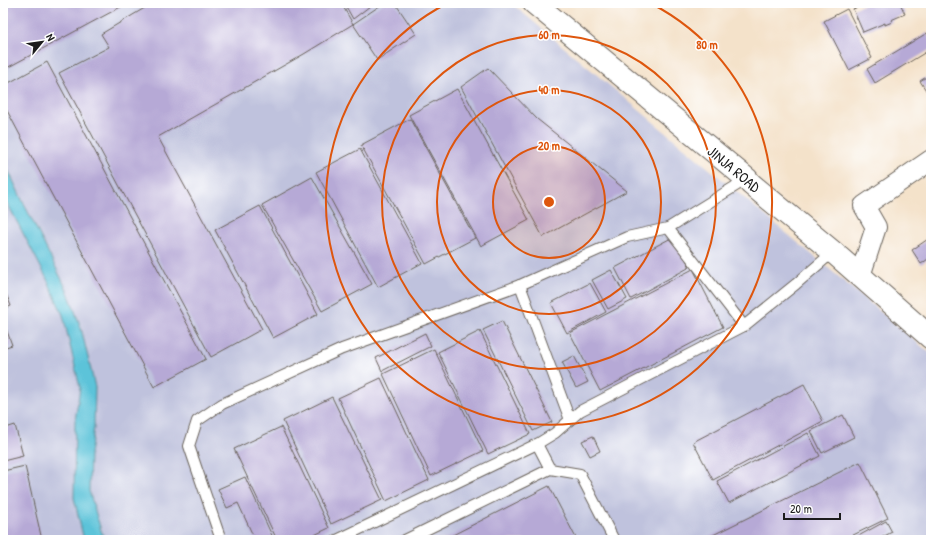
<svg xmlns="http://www.w3.org/2000/svg" width="934" height="543" font-family="'Patrick Hand',sans-serif">
<style>
.industrial{fill:#bfc2dd}
.water{fill:#5cc3d9;stroke:#3c707a}
.building{fill:#b6a9d6}
.lines{fill:none;stroke-linecap:round;stroke-linejoin:round}
.lane-casing{stroke:#686159;stroke-width:12}
.street-casing{stroke:#686159;stroke-width:22}
.highway-casing{stroke:#686159;stroke-width:24}
.lane{stroke:#fff;stroke-width:10}
.street{stroke:#fff;stroke-width:20}
.highway{stroke:#fff;stroke-width:22}
.ring{fill:none;stroke:#de560d;stroke-width:2}
.labels{text-anchor:middle;dominant-baseline:central;stroke-width:3;stroke-linejoin:round;paint-order:stroke}
.street-label{font-size:15px;fill:#1c1c1c;stroke:#fff}
.centre{fill:#de560d;stroke:#fff;stroke-width:2}
.ring-label{font-size:12px;text-anchor:middle;font-weight:bold;fill:#de560d;stroke:#fff;stroke-width:3;stroke-linejoin:round;paint-order:stroke}
</style>
<rect width="100%" height="100%" fill="#fff"/>
<filter id="ink" filterUnits="userSpaceOnUse"><feTurbulence type="fractalNoise" baseFrequency=".025" numOctaves="2"/><feDisplacementMap in="SourceGraphic" scale="8" xChannelSelector="R" yChannelSelector="G"/><feConvolveMatrix kernelMatrix="1 2 1 2 8 2 1 2 1" color-interpolation-filters="sRGB"/></filter>
<filter id="wash" filterUnits="userSpaceOnUse"><feTurbulence type="fractalNoise" baseFrequency=".012" numOctaves="4" result="noise"/><feDisplacementMap in="SourceGraphic" scale="16" xChannelSelector="R" yChannelSelector="G"/><feGaussianBlur stdDeviation="0.9" result="paint"/><feColorMatrix in="noise" values="0 0 0 0 0 0 0 0 0 0 0 0 0 0 0 0 0 1.4 0 .05"/><feComposite in="paint" operator="in"/></filter>
<g filter="url(#wash)">
<rect width="100%" height="100%" fill="#f4e2ca"/>
<polygon class="industrial" points="3,3 511,3 931,354 931,540 3,540"/>
<polygon class="water" points="3,159 25,206 68,292 81,328 95,387 94,428 90,454 89,491 104,540 84,540 74,498 75,421 80,388 63,315 46,277 3,195"/>
<g id="blocks">
<g class="building">
<polygon points="3,3 128,3 3,70"/>
<polygon points="153,3 341,3 353,24 304,54 158,137 262,329 211,357 59,73 109,47 101,34"/>
<polygon points="344,3 374,3 353,19"/>
<polygon points="384,3 395,3 416,34 377,60 353,24"/>
<polygon points="868,3 900,3 905,14 891,20 892,22 885,25 885,23 863,32 853,9"/>
<polygon points="847,9 872,58 849,70 824,21"/>
<polygon points="927,33 931,41 931,49 875,83 867,69"/>
<polygon points="47,62 206,359 154,387 3,103 3,86"/>
<polygon points="488,68 537,119 627,191 543,237 461,87"/>
<polygon points="931,74 931,98 920,81"/>
<polygon points="457,89 529,220 481,246 409,115"/>
<polygon points="410,119 475,238 426,264 361,145"/>
<polygon points="360,149 422,263 378,287 316,172"/>
<polygon points="312,177 372,284 322,311 262,205"/>
<polygon points="260,206 318,314 273,338 215,230"/>
<polygon points="673,237 690,267 631,299 615,268"/>
<polygon points="931,237 931,257 921,264 912,250"/>
<polygon points="693,269 723,327 600,391 570,333"/>
<polygon points="611,270 627,299 608,309 592,280"/>
<polygon points="590,283 606,312 567,333 551,303"/>
<polygon points="3,286 11,306 3,309"/>
<polygon points="3,320 12,345 3,348"/>
<polygon points="502,321 552,422 533,431 483,330"/>
<polygon points="480,331 530,434 488,454 438,352"/>
<polygon points="425,333 431,346 382,371 376,358"/>
<polygon points="434,349 483,451 431,476 383,374"/>
<polygon points="574,356 588,382 576,388 562,362"/>
<polygon points="381,378 429,480 386,501 338,398"/>
<polygon points="804,384 823,421 713,480 693,442"/>
<polygon points="332,397 382,500 331,524 283,421"/>
<polygon points="843,415 854,437 822,453 811,431"/>
<polygon points="15,425 23,456 3,461 3,429"/>
<polygon points="281,427 329,528 304,540 277,540 234,449"/>
<polygon points="808,433 820,456 729,503 717,481"/>
<polygon points="593,436 600,451 590,456 582,441"/>
<polygon points="860,462 888,518 843,540 710,540 709,537"/>
<polygon points="25,466 42,540 3,540 3,471"/>
<polygon points="245,477 274,540 255,540 238,503 227,508 218,489"/>
<polygon points="549,486 577,540 443,540"/>
<polygon points="886,521 892,532 877,540 851,540"/>
</g>
</g>
</g>
<g filter="url(#ink)">
<use href="#blocks" fill-opacity="0" stroke="#686159" stroke-width="1"/>
<g class="lines">
<defs>
<g id="lane">
<polyline points="520,285 570,420"/>
<polyline points="744,326 796,284 833,252"/>
<polyline points="537,444 550,469"/>
<polyline points="221,540 189,446 197,421 222,404 342,349 520,285 627,237 668,228 747,179"/>
<polyline points="337,540 537,444 555,433 580,411 744,326 668,228"/>
<polyline points="405,540 550,469 580,474 614,540"/>
</g>
<polyline id="street" points="860,276 876,227 864,206 931,160"/>
<polyline id="highway" points="534,3 747,179 751,184 833,252 931,338"/>
</defs>
<use href="#lane" class="lane-casing"/>
<use href="#street" class="street-casing"/>
<use href="#highway" class="highway-casing"/>
<use href="#lane" class="lane"/>
<use href="#street" class="street"/>
<use href="#highway" class="highway"/>
</g>
</g>
<circle cx="549" cy="202" r="56" fill="#de560d" fill-opacity=".12"/>
<g class="ring">
<circle cx="549" cy="202" r="56"/>
<circle cx="549" cy="202" r="112"/>
<circle cx="549" cy="202" r="167"/>
<path d="M650 3A223 223 0 1 1 448 3"/>
</g>
<g class="labels">
<g class="street-label">
<text transform="translate(734 169) rotate(40)">JINJA ROAD</text>
</g>
</g>
<circle cx="549" cy="202" r="6" class="centre"/>
<g class="ring-label">
<text x="549" y="39">60 m</text>
<text x="707" y="49">80 m</text>
<text x="549" y="94">40 m</text>
<text x="549" y="150">20 m</text>
</g>
<rect width="934" height="543" fill="none" stroke="#fff" stroke-width="16"/>
<g transform="translate(42 42) rotate(61)" stroke="#ffffff" stroke-width="3" paint-order="stroke">
<path d="M0-3L7 15L0 10L-7 15Z" fill="#1c1c1c"/>
<text y="-6" font-size="11" font-weight="bold" text-anchor="middle" fill="#1c1c1c">N</text>
</g>
<path d="M784 513v6h56v-6" fill="none" stroke="#1c1c1c" stroke-width="2"/>
<text x="790" y="513" font-size="12" fill="#1c1c1c" stroke="#ffffff" stroke-width="3" paint-order="stroke">20 m</text>
</svg>
